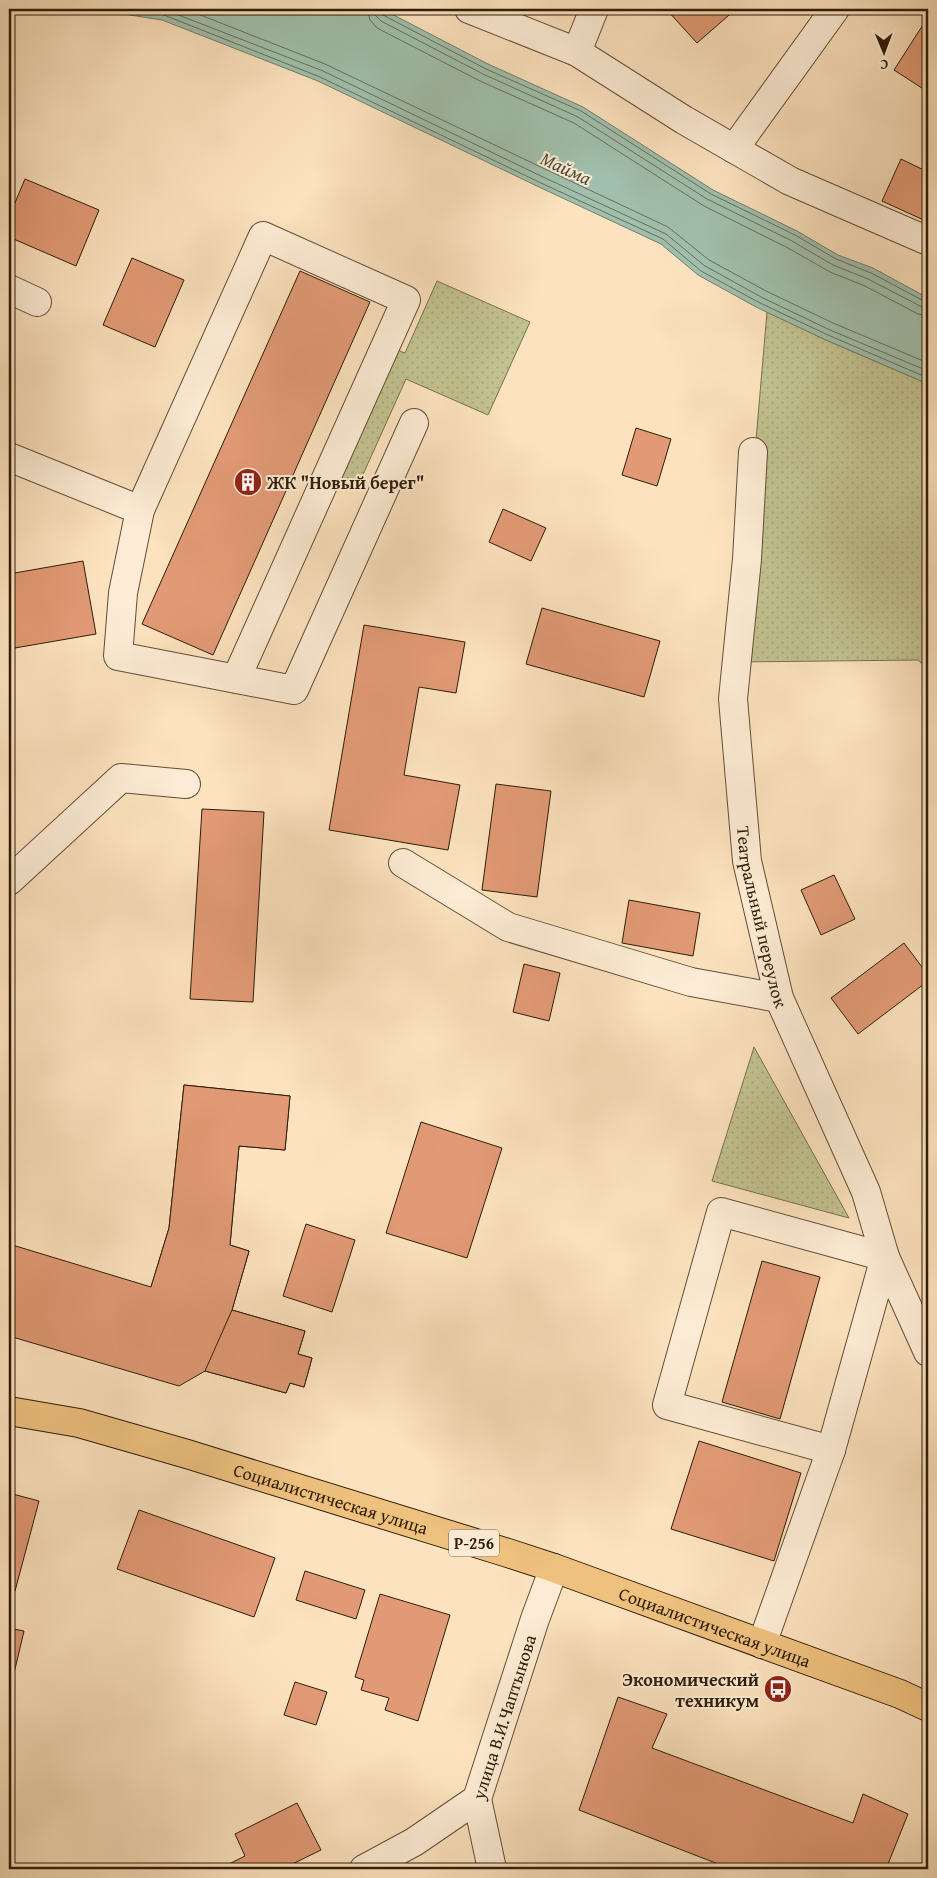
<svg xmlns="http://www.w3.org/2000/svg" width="937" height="1878" font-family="'Gentium Book Plus',serif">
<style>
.park{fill:url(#park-dots);stroke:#78704c}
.water{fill:#a0bfac;stroke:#727e6a}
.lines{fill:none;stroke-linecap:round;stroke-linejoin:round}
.shore{stroke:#676e5a;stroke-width:1}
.building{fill:#e19a75;stroke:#2e1d07}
.minor-casing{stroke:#624e35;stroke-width:30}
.major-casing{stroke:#2e1d07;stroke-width:30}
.minor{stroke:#fdecd5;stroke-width:28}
.major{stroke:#eec17f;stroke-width:28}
.labels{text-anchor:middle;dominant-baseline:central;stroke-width:4;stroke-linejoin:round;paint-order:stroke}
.shield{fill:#fdecd5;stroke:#6c5b45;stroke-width:1}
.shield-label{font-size:16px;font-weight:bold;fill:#2e1d07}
.poi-label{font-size:18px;font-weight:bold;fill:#2e1d07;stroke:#fdecd5;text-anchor:start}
.street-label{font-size:18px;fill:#2e1d07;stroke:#fdecd5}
.water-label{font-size:19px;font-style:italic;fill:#504e39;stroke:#fdecd5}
</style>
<defs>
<pattern id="park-dots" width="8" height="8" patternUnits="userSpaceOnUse" patternTransform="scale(1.25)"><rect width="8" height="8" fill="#c2c290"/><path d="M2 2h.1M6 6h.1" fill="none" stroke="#a7a67b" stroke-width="1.8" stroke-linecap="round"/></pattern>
</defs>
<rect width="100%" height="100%" fill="#fce2be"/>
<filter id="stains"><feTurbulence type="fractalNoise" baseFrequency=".004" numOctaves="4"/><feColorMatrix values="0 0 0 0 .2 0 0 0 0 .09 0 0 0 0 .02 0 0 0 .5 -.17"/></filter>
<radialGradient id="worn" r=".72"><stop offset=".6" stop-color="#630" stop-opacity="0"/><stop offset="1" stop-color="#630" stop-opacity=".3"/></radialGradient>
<g class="park">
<polygon points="437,281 530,322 488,415 406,379 356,490 338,482 397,350 405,353"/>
<polygon points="767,312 826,340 928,384 928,669 918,660 737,662"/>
<polygon points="754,1047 849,1218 712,1181"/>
</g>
<polygon class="water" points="92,9 382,9 488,64 583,107 713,190 797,231 838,255 873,268 928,298 928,384 826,340 758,308 698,275 661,244 539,187 318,81 162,20"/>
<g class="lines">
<g class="shore">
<polyline points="124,9 164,15 320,77 541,183 663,239 701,271 760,303 828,335 928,378"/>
<polyline points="163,9 323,71 543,177 666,234 705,266 763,298 830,330 928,371"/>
<polyline points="185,9 325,64 547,170 668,227 709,260 766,291 833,323 928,363"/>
<polyline points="367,9 370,20 377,28 480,81 574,123 704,206 788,248 830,272 865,286 918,314 928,316"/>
<polyline points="374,9 375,15 381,21 483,74 578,117 707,199 792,241 833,265 868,279 922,307 928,308"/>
<polyline points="380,9 383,15 486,69 581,111 711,194 795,235 836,259 871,273 924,301 928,302"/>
</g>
</g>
<g class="building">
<polygon points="666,9 736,9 697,43"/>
<polygon points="928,17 928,92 894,70"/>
<polygon points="901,159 928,172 928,222 882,201"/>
<polygon points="25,179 99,210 76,266 9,237 9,217"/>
<polygon points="132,258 184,280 155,347 103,325"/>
<polygon points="300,271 370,302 213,655 142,624"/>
<polygon points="636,428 671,439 657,486 622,475"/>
<polygon points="503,509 546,528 531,561 489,542"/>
<polygon points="83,561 96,634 9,649 9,574"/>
<polygon points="542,608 660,641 644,697 526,664"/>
<polygon points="364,625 465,642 456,693 419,687 404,775 460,785 448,850 329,830"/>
<polygon points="496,784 551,791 537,897 482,890"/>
<polygon points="202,809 264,812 253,1002 190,999"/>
<polygon points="834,875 855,919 821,935 801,890"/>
<polygon points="629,900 700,913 693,956 622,943"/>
<polygon points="904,943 928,975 928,981 858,1034 831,998"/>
<polygon points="524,964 560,973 549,1021 513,1012"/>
<polygon points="184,1085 290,1096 285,1150 239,1146 230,1245 249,1251 232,1310 151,1287 169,1228"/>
<polygon points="184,1085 290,1096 285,1150 239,1146 230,1245 249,1251 232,1310 305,1331 298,1354 312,1358 304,1387 290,1383 286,1393 205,1371 179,1386 9,1336 9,1244 151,1287 169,1228"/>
<polygon points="421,1122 502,1148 467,1258 386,1233"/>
<polygon points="306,1224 355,1240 332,1312 283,1296"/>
<polygon points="762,1261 820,1277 780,1419 722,1402"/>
<polygon points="232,1310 305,1331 298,1354 312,1358 304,1387 290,1383 286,1393 205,1371"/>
<polygon points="699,1441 801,1473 774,1561 671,1529"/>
<polygon points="9,1493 39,1501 15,1591 9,1590"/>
<polygon points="139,1510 275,1558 254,1617 117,1569"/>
<polygon points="305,1571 365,1590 356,1619 296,1600"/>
<polygon points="380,1594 450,1615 418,1721 385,1710 389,1698 361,1690 364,1680 355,1677"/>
<polygon points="9,1628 24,1631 11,1686 9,1686"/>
<polygon points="295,1682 327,1692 316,1725 284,1715"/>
<polygon points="618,1697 667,1714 652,1748 853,1823 863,1794 908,1814 886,1869 731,1869 579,1810"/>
<polygon points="297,1803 321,1850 282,1869 219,1869 245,1856 235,1834"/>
</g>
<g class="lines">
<defs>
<g id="minor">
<polyline points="469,9 577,52 684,120 790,181 928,241"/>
<polyline points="577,52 594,9"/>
<polyline points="734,149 835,9"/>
<polyline points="9,289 37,302"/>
<path id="s1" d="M753 452 747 559 733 699 747 861 779 998 866 1192 885 1257 928 1352"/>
<polyline points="9,457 140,510"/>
<polyline points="236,679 406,300 263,236 140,510 123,593 118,656 294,690 414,423"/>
<polyline points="403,863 508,927 691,982 779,998"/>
<polyline points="9,881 121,778 186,784"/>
<polyline points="831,1450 667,1405 721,1212 885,1257"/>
<polyline points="762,1644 831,1450 885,1257"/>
<polyline points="364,1869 414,1842 477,1799"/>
<path id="s2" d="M492 1869 477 1799 535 1619 554 1568"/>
</g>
<g id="major">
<path id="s3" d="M9 1411 79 1423 187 1454 508 1553 554 1568 900 1694 928 1707"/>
</g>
</defs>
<use href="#minor" class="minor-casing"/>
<use href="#major" class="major-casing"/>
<use href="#minor" class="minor"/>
<use href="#major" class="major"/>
</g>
<defs>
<symbol id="building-disc" viewBox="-11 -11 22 22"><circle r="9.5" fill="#8f2418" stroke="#fdecd5"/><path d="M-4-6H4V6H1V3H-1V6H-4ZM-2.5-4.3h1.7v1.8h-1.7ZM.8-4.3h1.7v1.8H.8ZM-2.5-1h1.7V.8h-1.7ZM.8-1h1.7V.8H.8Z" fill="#fff"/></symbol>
<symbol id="bus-disc" viewBox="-11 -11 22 22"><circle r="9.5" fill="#8f2418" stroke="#fdecd5"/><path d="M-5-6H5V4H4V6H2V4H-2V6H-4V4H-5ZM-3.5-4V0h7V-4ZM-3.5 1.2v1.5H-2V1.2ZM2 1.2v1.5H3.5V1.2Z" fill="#fff"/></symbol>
</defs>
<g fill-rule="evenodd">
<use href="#building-disc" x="232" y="466" width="32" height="32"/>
<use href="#bus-disc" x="762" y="1673" width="32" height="32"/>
</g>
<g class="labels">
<rect class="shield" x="449" y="1529.5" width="50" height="27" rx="4"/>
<g class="shield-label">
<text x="474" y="1543">Р-256</text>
</g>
<g class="poi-label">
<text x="267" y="482">ЖК "Новый берег"</text>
<text x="759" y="1679" text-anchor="end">Экономический<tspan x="759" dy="21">техникум</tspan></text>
</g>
<g class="street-label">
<text stroke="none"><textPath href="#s1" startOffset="468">Театральный переулок</textPath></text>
<text stroke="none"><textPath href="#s3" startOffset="334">Социалистическая улица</textPath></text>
<text stroke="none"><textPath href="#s3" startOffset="739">Социалистическая улица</textPath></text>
<text stroke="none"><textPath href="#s2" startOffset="158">улица В.И.Чаптынова</textPath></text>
</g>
<g class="water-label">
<text transform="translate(566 168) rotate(25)">Майма</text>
</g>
</g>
<rect width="937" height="1878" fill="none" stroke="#fce2be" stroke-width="30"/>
<rect x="10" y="10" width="917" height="1858" fill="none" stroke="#2e1d07" stroke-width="2.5"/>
<rect x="15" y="15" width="907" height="1848" fill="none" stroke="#2e1d07"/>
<g transform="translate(884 52) rotate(179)" stroke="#fdecd5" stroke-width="4" paint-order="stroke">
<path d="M0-4L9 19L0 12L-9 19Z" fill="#2e1d07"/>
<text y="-8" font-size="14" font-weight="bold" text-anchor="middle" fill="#2e1d07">С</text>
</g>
<rect width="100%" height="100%" filter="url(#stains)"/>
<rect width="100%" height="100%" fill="url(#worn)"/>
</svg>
